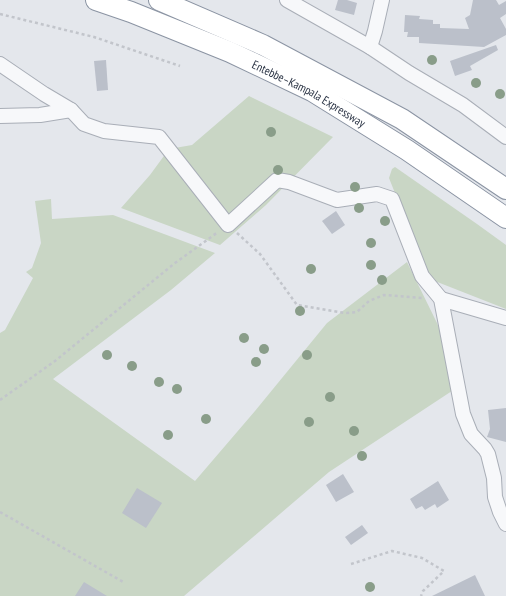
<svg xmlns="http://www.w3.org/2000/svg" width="506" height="596" font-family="'PT Sans Narrow',sans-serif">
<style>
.green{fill:#c9d6c5}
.building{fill:#bbc0ca}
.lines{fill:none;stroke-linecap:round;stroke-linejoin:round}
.minor-casing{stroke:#a9aeb7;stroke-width:16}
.highway-casing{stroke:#8b94a3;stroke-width:22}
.path{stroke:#c2c5cb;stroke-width:2.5;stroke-dasharray:3 3;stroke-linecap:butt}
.minor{stroke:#f7f8fa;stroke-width:14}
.highway{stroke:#fff;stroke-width:20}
.tree{fill:#899d89}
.labels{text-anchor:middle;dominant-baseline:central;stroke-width:3;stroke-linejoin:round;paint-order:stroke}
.street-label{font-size:12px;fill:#2b3445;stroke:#f4f6f9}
</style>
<rect width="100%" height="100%" fill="#e4e7ec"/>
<g class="green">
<polygon points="249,96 333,137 266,205 220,245 121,208 150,175 169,149 192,145"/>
<polygon points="395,167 477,224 506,245 506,309 422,276 409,228 389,178 392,169"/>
<polygon points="51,199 52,219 113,215 215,253 171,290 53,379 195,481 255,411 327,323 407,262 437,323 461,385 329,472 184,596 0,596 0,333 5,330 33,278 26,272 32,268 41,243 35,201"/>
</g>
<g class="building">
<polygon points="338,0 347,0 357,3 354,15 335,10"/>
<polygon points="473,0 496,0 499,5 506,1 506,14 500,18 506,29 506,35 484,47 419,43 419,37 407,37 408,32 404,32 405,15 420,16 419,19 433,20 433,24 440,24 440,28 469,29 465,18 470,15"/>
<polygon points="496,45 498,50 470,66 472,70 455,76 450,61"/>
<polygon points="106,60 108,90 97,91 94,61"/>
<polygon points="336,211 345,225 332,234 322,221"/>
<polygon points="506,408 506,442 487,437 490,429 488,410"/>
<polygon points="343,474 354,492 336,502 326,485"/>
<polygon points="438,481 449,500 437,508 435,504 425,510 422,506 416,509 410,499"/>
<polygon points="137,488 162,503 146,528 122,513"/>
<polygon points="362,525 368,533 351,545 345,537"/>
<polygon points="475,575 485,596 432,596"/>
<polygon points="84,582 107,596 75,596"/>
</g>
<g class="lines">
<defs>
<g id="minor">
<polyline points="287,0 370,47 409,73 463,105 506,137"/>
<polyline points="370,47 375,31 382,0"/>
<polyline points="0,64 44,94 71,110 84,124 104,131 159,137 228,225 277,180 289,182 337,200 377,194 392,199 422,276 441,299 463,414 471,434 485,449 488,454 494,478 495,497 500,512 506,524"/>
<polyline points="0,116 40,115 71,110"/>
<polyline points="441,299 506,318"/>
</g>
<g id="highway">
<path id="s1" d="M96 0 131 12 230 52 312 91 407 150 506 218"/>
<polyline points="159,0 263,45 402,119 506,189"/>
</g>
</defs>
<use href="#minor" class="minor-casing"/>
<use href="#highway" class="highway-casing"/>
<g class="path">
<polyline points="0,14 94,37 180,66"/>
<polyline points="237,233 260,254 297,305 345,313 357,312 369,301 384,295 422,298"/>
<polyline points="0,400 55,361 175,263 218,232"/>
<polyline points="0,512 125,583"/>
<polyline points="351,564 392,551 422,558 444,571 423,591 421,596"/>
</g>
<use href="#minor" class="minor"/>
<use href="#highway" class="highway"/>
</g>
<g class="tree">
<circle cx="432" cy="60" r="5"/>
<circle cx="476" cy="83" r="5"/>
<circle cx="500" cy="94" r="5"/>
<circle cx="271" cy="132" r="5"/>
<circle cx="278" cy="170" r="5"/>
<circle cx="355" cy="187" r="5"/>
<circle cx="359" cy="208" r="5"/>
<circle cx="385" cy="221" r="5"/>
<circle cx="371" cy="243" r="5"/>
<circle cx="371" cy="265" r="5"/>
<circle cx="311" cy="269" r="5"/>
<circle cx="382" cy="280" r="5"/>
<circle cx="300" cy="311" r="5"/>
<circle cx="244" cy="338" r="5"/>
<circle cx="264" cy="349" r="5"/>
<circle cx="107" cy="355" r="5"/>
<circle cx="307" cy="355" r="5"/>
<circle cx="256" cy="362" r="5"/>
<circle cx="132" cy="366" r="5"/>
<circle cx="159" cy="382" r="5"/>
<circle cx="177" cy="389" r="5"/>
<circle cx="330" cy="397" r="5"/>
<circle cx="206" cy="419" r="5"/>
<circle cx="309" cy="422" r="5"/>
<circle cx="354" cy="431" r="5"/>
<circle cx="168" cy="435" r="5"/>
<circle cx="362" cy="456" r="5"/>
<circle cx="370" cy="587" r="5"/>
</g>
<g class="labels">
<g class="street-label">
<text stroke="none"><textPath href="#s1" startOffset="233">Entebbe–Kampala Expressway</textPath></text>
</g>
</g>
</svg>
